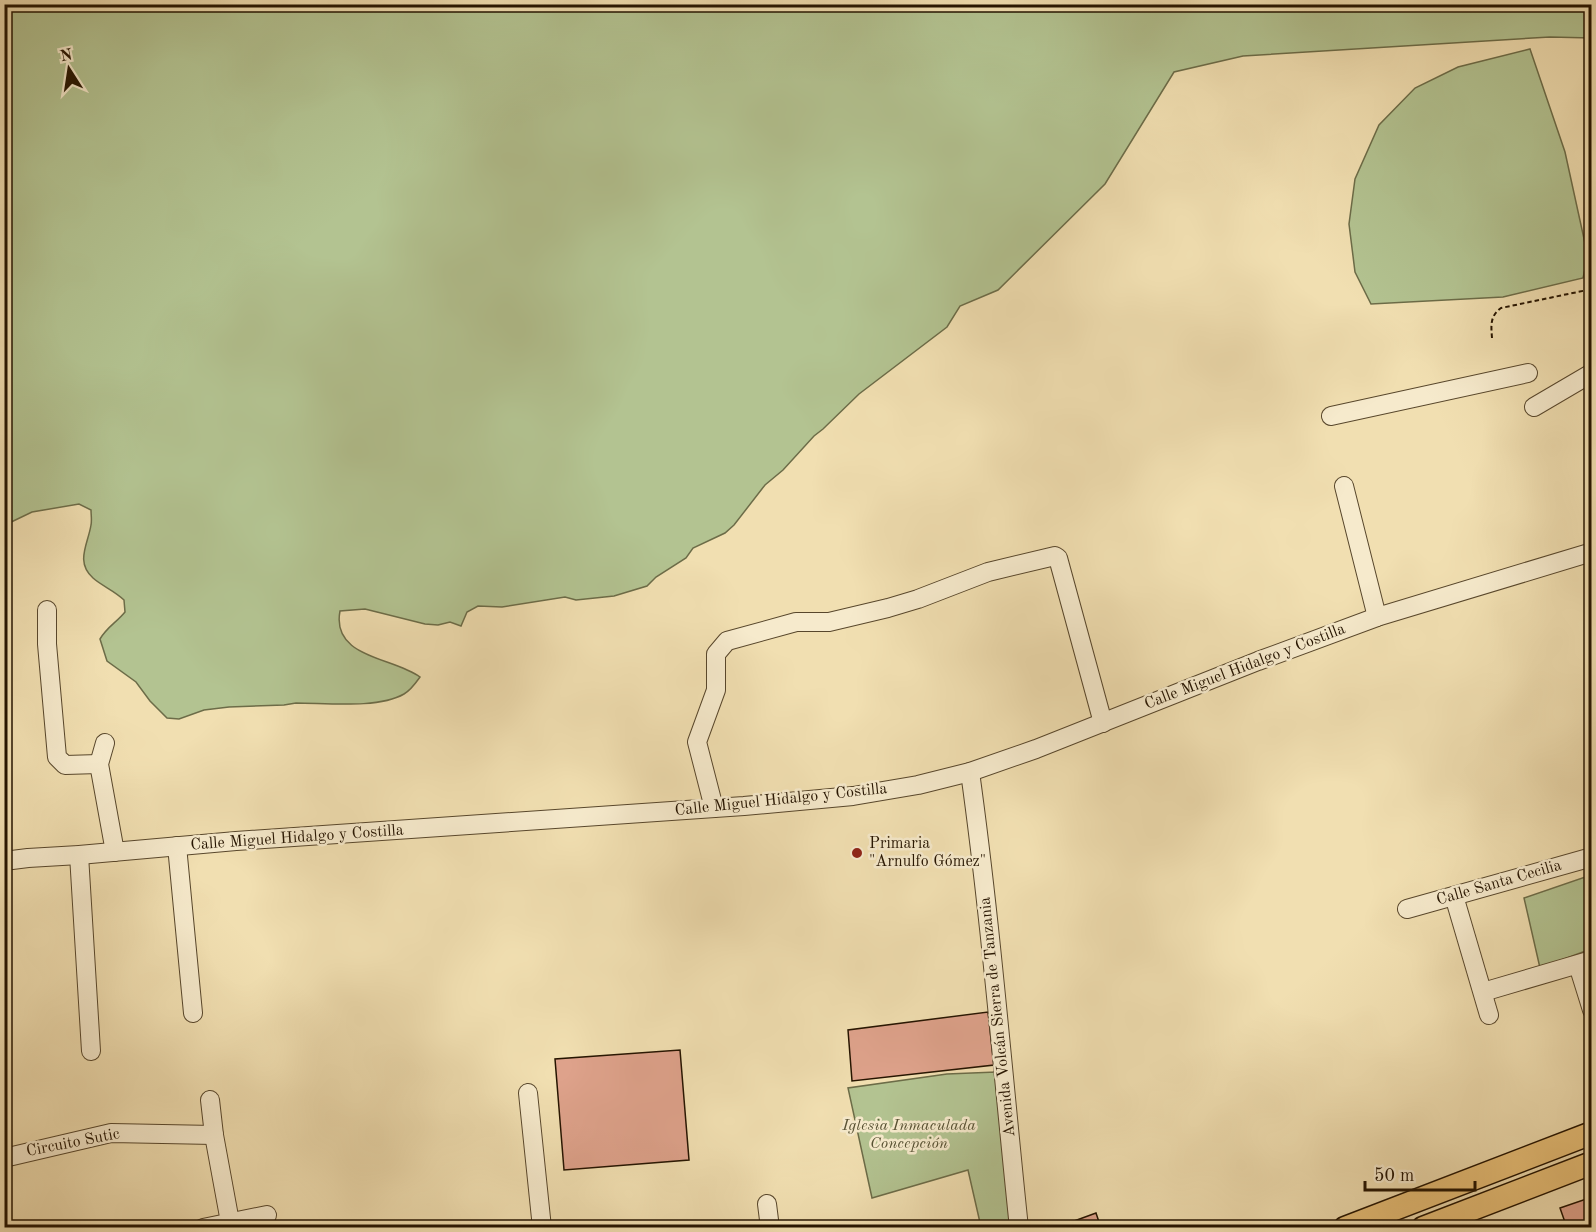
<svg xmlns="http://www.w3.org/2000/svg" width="1596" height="1232" font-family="'Old Standard TT',serif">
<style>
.green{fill:#b3c391;stroke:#6c6c48;stroke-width:1.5}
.building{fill:#dea28b;stroke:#251400;stroke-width:1.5}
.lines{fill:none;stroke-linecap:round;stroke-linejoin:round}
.minor-casing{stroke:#58472c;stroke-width:20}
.major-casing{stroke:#251400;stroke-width:25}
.path{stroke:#251400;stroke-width:2;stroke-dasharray:4.5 3;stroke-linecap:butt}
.minor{stroke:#f6eacc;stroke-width:18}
.major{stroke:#e8c078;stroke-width:22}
.poi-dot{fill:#8f2418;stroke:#f6eacc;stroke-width:2}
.labels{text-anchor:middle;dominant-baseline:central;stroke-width:5;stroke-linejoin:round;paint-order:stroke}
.street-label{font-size:16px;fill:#251400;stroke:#f6eacc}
.poi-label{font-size:16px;fill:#251400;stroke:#f6eacc;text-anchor:start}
.park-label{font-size:16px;font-style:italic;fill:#575133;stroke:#f6eacc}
</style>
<rect width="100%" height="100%" fill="#f1dfb1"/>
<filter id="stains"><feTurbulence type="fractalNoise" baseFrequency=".00333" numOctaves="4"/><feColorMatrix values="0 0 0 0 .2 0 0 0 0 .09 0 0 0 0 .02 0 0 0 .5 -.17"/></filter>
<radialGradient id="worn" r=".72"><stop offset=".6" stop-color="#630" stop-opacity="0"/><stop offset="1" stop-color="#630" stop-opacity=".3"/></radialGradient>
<g class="green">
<path d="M1591 4V38L1550 37 1243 56 1174 72 1105 184 998 290 960 306 947 327 859 394 823 429 814 436 783 470 765 485 734 525 725 533 693 548 686 558 656 577 647 586 614 596 576 600 565 597 502 607 478 606 467 612 461 626 450 622 438 625 425 624 365 609 340 611C331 658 393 657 420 677 415 684 411 690 404 694 378 709 326 703 296 703L284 705 229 707 204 710 179 719 167 718 150 701 136 682 107 661 100 639C107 627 117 622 125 612L124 600C115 591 102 586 93 578 75 562 88 544 91 525 92 520 91 515 91 510L79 504 32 512 5 525V5Z"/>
<polygon points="1530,49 1565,152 1588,257 1583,278 1503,297 1371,304 1355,272 1349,224 1355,179 1379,125 1415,88 1458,67"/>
<polygon points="1591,875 1591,949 1540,968 1524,898"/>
<polygon points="996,1072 1016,1227 981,1227 968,1170 872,1198 848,1088 947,1074"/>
</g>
<g class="building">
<polygon points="988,1012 994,1065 852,1081 848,1030"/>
<polygon points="680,1050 689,1160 564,1170 555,1059"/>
<polygon points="1592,1197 1592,1222 1574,1228 1567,1228 1560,1208"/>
<polygon points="1096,1213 1101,1228 1055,1228"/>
<polygon points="734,1224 734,1228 662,1228"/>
</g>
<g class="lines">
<defs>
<g id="minor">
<polyline points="1534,407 1592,373"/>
<polyline points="1331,416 1528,373"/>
<polyline points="1344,486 1377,617"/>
<polyline points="47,610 47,644 57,757 65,765 99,764"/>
<polyline points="105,743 99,764 115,852"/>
<path d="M970 772C991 923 1003 1076 1019 1228"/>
<polyline points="714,808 697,742 716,690 716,654 727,641 796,622 829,622 888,608 918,599 988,572 1055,556 1058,558 1103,723"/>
<polyline points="177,846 193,1013"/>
<polyline points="79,855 91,1051"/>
<polyline points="4,861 28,858 79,855 236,841 744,806 853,796 918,785 970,772 1036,749 1258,661 1377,617 1592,552"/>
<polyline points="1454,896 1489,1015"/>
<polyline points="1407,909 1592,857"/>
<polyline points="1578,965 1592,1010"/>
<polyline points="1483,992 1592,960"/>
<polyline points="528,1093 542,1228"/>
<polyline points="210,1100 214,1135 230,1222"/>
<polyline points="4,1158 111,1133 214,1135"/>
<polyline points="767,1204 770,1228"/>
<polyline points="203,1228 267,1215"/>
</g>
<g id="major">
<polyline points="1345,1228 1592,1133"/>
<polyline points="1423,1228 1592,1163"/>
</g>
</defs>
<use href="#minor" class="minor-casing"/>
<use href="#major" class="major-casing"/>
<path class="path" d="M1492 338C1491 325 1490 316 1501 308L1592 289"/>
<use href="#minor" class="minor"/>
<use href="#major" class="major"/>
</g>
<circle class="poi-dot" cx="857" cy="853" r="6"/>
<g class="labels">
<g class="street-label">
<text transform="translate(1245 667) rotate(-21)">Calle Miguel Hidalgo y Costilla</text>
<text transform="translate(781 800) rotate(-6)">Calle Miguel Hidalgo y Costilla</text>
<text transform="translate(297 838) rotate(-4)">Calle Miguel Hidalgo y Costilla</text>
<text transform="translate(1499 883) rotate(-16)">Calle Santa Cecilia</text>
<text transform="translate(998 1017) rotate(-96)">Avenida Volcán Sierra de Tanzania</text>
<text transform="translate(73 1143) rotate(-11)">Circuito Sutic</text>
</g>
<g class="poi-label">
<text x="869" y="844">Primaria<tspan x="869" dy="18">"Arnulfo Gómez"</tspan></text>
</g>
<g class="park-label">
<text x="909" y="1126">Iglesia Inmaculada<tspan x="909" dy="18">Concepción</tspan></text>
</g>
</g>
<rect width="1596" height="1232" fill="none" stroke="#f1dfb1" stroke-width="24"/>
<rect x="6" y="6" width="1584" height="1220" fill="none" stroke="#251400" stroke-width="3"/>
<rect x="12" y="12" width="1572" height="1208" fill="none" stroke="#251400" stroke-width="1.5"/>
<g transform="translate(69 69) rotate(348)" stroke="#f6eacc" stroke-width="4.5" paint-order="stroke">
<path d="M0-4.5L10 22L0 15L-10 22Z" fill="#251400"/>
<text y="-9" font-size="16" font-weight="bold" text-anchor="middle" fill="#251400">N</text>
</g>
<path d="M1365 1181v9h110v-9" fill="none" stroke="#251400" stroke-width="3"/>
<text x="1374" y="1181" font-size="18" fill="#251400" stroke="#f6eacc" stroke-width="4.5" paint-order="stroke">50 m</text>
<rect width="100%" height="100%" filter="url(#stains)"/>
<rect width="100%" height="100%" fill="url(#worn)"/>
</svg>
